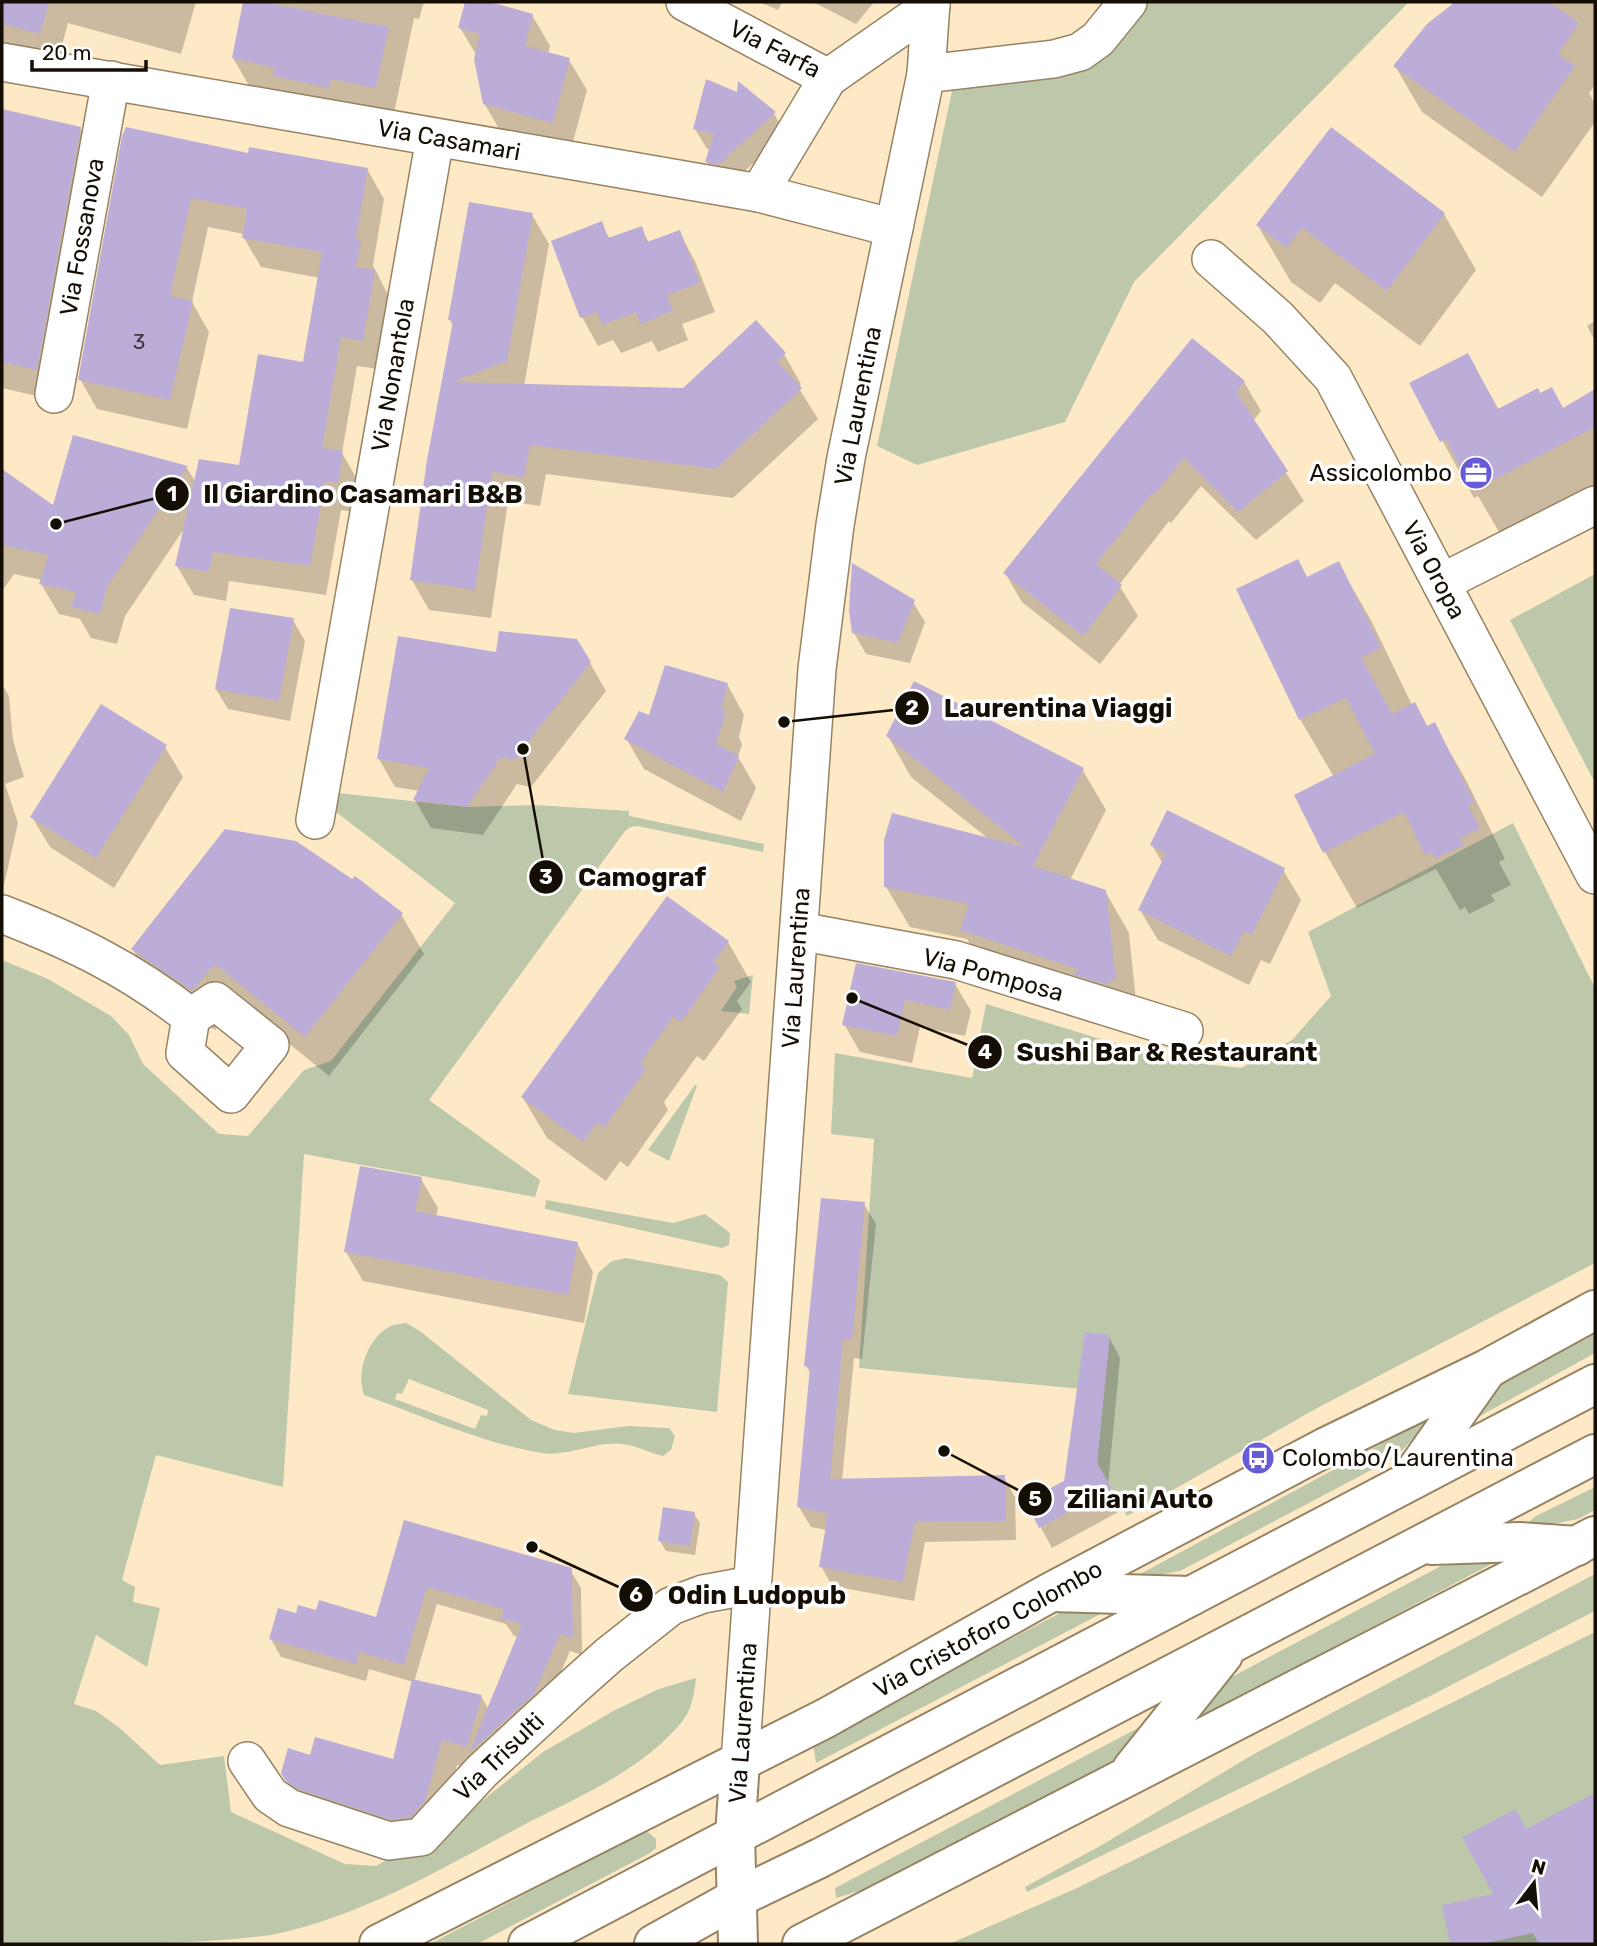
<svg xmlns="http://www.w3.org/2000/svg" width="1597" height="1946" font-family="Rubik,sans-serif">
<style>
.green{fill:#bdc8aa;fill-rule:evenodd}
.shadow{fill:#0003;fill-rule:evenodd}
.building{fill:#bbadd8}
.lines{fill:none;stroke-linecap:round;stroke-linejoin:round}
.minor-casing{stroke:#968364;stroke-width:40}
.major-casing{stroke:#968364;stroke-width:42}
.minor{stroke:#fff;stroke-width:37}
.major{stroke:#fff;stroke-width:38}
.labels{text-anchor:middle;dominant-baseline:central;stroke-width:7;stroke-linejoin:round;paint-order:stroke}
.number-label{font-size:21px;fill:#3e3639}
.street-label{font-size:24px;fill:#150e04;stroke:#fff}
.poi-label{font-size:24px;fill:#150e04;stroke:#fff;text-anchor:end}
.leader{fill:none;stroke:#150e04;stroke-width:2.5}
.callout-dot{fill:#150e04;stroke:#fff;stroke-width:2.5}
.mark-label{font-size:21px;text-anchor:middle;font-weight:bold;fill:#fff}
.callout-label{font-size:26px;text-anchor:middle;font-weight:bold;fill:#150e04;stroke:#fff;stroke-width:7;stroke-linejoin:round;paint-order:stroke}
</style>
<rect width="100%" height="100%" fill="#fee9c7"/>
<g class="green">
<polygon points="1143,2 1409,2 1134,282 1065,422 917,465 877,446 953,86 1054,73"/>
<polygon points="1595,574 1595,783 1510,620"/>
<path d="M338 793 467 807 536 805 629 811V816L764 844 763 852 637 826 631 827 625 831 429 1100 540 1180 535 1197 304 1154 283 1487 156 1455 122 1580 135 1587 133 1602 160 1608 147 1667 96 1635 74 1704 96 1711 121 1729 160 1765 224 1756 231 1812 345 1864 376 1866 458 1820 543 1752 615 1710 659 1689 696 1678C694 1695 692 1710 681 1723 639 1773 575 1798 518 1828 439 1870 360 1917 271 1935 187 1946 98 1944 13 1944L2 1942V960L48 979 111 1016 129 1035 143 1064 219 1134 248 1136 304 1070 331 1061 455 903 336 812Z"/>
<polygon points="1513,823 1595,988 1595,1263 1319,1407 1127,1516 1097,1463 1104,1391 859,1368 874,1139 831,1134 835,1053 972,1078 986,1004 1169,1060 1241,1068 1292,1040 1331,996 1308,932"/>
<polygon points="753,975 749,1014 721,1011 737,987 734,981"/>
<polygon points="695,1085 697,1086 669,1161 648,1150"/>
<polygon points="546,1200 673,1223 705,1214 730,1233 729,1245 722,1248 545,1209"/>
<polygon points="626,1258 720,1275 728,1282 717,1412 568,1394 598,1273 612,1261"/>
<path d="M406 1323 420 1331 531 1420 555 1430 574 1433 628 1426 669 1428 675 1436 671 1450 663 1456C650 1453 635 1445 622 1444 595 1441 570 1457 542 1453 481 1443 423 1416 364 1395 356 1373 367 1339 389 1327 394 1324 401 1324 406 1323ZM409 1379 488 1410 487 1416 481 1415 475 1429 395 1399 397 1393 402 1394Z"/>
<polygon points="1595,1333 1595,1353 1471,1421 1504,1380"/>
<polygon points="1435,1415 1396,1457 1180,1571 1129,1580"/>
<polygon points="1595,1487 1595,1510 1578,1519 1518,1531 1536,1516"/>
<polygon points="1501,1559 1182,1727 1224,1681 1441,1566"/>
<polygon points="1595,1574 1595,1611 1430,1696 1027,1892 1025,1887 1100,1846 1254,1754"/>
<polygon points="1108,1610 816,1763 813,1744 1060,1613"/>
<polygon points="1595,1632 1595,1944 949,1944 1075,1889"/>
<polygon points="1157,1718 1119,1759 872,1887 836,1898 835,1888"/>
<polygon points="648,1832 656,1839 656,1848 650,1853 477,1944 430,1944 636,1836"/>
</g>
<g class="shadow">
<polygon points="2,2 196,2 181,54 68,23 57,64 2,49"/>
<polygon points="245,2 424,2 419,19 414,18 393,118 251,89 233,58"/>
<polygon points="467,2 483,2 532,15 550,46 548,54 569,60 587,90 570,153 502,134 484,103 477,56 460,28"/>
<polygon points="759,2 782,2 778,10"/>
<polygon points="813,2 874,2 856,24"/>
<polygon points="1457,2 1595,2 1595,85 1589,93 1595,104 1595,122 1542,197 1422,112 1395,66 1428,25"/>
<polygon points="740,84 774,114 786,134 730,184 719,183 707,162 711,150 707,149 695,129 738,95"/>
<polygon points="2,110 80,128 98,159 54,400 2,388"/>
<polygon points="124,137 367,169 384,199 373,265 391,301 379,369 357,366 342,453 359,483 354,512 341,510 326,595 229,581 226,601 194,595 177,566 186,526 125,616 117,644 91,638 80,619 59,614 41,584 42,580 14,574 2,591 2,471 54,507 74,438 187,468 196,483 240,467 304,364 320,278 261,267 244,238 244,234 208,227 192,302 209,332 187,429 97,409 80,379"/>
<polygon points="1444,214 1476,270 1420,346 1335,283 1320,303 1291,282 1258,226"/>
<polygon points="532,215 549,244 524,386 683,390 784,354 801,384 798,387 818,419 733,498 546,474 540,506 508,501 491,618 429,610 412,580 453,326 450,320"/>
<polygon points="601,224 610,239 641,228 649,243 679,232 695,261 715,312 682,324 688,340 658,352 652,341 621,353 613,340 598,346 582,317"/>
<polygon points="1595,321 1595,341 1587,326"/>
<polygon points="1192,341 1244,382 1261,411 1253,421 1304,501 1256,540 1201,486 1171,523 1169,521 1119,585 1138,616 1100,664 1022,602 1005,573"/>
<polygon points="1467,355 1499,410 1540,395 1563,410 1595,391 1595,500 1502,537 1478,496 1474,498 1411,384"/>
<polygon points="1338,563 1371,620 1412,705 1415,704 1428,727 1434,724 1466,780 1505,859 1499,862 1511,885 1491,895 1495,901 1469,914 1465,907 1460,910 1436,869 1357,908 1325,852 1334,777 1300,719 1308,578"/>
<polygon points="913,602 925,622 910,663 866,654 854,633"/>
<polygon points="293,620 305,641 290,721 228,709 216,689"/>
<polygon points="497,654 590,663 606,691 531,787 517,784 483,835 431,828 415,800 420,791 395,787 379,759"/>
<polygon points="2,684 9,696 13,740 24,777 5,784 18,823 2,894"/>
<polygon points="727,684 744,715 739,737 742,744 738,757 756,788 741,821 644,769 626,738 650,718"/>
<polygon points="888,736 1082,769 1106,810 1070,880 1105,891 1129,933 1138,1021 986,971 967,939 910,927 886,887 990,840 911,777"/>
<polygon points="165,747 183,777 114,888 50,847 32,817"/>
<polygon points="1152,845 1283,870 1301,900 1270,964 1261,960 1249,985 1158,940 1140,910 1163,864"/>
<polygon points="353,881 401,914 424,954 329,1076 239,1003 215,1030 156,990 133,950"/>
<polygon points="728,942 751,982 737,1001 742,1009 704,1061 697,1056 664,1102 668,1110 628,1167 620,1161 606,1181 547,1138 523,1098"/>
<polygon points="858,965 955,984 971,1011 965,1036 920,1027 912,1063 860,1052 844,1024"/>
<polygon points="421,1179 438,1208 436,1217 577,1243 593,1272 584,1323 363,1281 346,1252"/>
<polygon points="864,1204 876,1224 862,1359 854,1358 842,1480 1004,1477 1015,1497 1016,1540 925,1542 914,1601 832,1586 821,1566 827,1530 811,1527 799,1507 811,1374 806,1366"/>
<polygon points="1109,1337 1120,1358 1108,1485 1122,1510 1052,1548 1027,1502 1066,1482"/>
<polygon points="694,1514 700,1523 695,1555 666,1551 660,1541"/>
<path d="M405 1522 570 1570 581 1588 582 1655 570 1651 544 1712 482 1772 457 1765 440 1828 315 1815 298 1800 282 1773 311 1757 395 1761 413 1682 369 1669 366 1681 281 1657 271 1639 297 1615 317 1612 377 1619ZM437 1604 506 1624 514 1636 518 1637 489 1710 481 1696 414 1682Z"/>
<polygon points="1595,1795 1595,1944 1452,1944 1444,1907 1496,1896 1527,1831"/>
</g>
<g class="building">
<polygon points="2,2 49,2 40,34 2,24"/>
<polygon points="243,2 263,2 389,27 376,88 331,79 329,88 273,76 275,68 232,58"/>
<polygon points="465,2 490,2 533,14 525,46 570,58 553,123 483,104 474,59 480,34 458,28"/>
<polygon points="1455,2 1549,2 1579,23 1558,54 1575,66 1515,152 1393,66 1427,24"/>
<polygon points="706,79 737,92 738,81 776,112 718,165 705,162 714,134 693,129"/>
<polygon points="2,109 81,127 37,370 2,362"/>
<polygon points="126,127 248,153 249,147 368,168 356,239 361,241 356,267 375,270 363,341 341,337 322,448 343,451 338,483 325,481 310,566 213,552 209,572 175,566 199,459 239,465 258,354 303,362 322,252 242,238 247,209 191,198 170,296 193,301 170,400 78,380 122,136"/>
<polygon points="1331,127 1445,213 1387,291 1302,228 1287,248 1256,225"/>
<polygon points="469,202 533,213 507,361 452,382 683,388 756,320 786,353 777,362 802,388 716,469 530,445 524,478 492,472 475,590 410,580 427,460 453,321 448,320"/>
<polygon points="602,221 608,238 642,226 647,242 680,230 700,283 667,295 673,311 640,324 636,312 602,325 597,312 580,318 551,241"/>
<polygon points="1192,338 1245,381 1236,392 1288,471 1238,512 1184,458 1154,495 1152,493 1096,564 1122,585 1083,636 1003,573"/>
<polygon points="1468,353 1498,409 1538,388 1540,393 1552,387 1563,408 1595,389 1595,427 1478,488 1474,479 1468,482 1446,439 1440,442 1409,383"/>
<polygon points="73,435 188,466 108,585 100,614 71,607 76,592 39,584 49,555 2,545 2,469 53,505"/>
<polygon points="1298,559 1307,577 1339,561 1381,648 1361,658 1392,714 1415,702 1427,726 1435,722 1474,802 1468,805 1480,828 1460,838 1464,845 1435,859 1432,852 1425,855 1404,812 1323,853 1294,795 1375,754 1346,698 1299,720 1236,589"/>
<polygon points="852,563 915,600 898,643 852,633 849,610"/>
<polygon points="230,608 294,618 279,701 215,689"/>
<polygon points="499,631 577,639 591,662 514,760 501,757 467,807 413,800 429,768 377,759 398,636 496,652"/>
<polygon points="665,665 728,683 721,709 726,711 716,744 739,756 723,792 624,739 639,711 649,715"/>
<polygon points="914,681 1084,768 1033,866 1106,890 1116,981 1110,979 1108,985 1074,975 1078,969 960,930 969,904 884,887 884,840 892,813 1025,847 886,736"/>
<polygon points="101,704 167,745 96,858 30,817"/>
<polygon points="1167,810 1285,868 1252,935 1244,931 1231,956 1138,910 1166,853 1150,845"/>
<polygon points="225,829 296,841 352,879 355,876 403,913 305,1037 215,964 192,991 131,949"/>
<polygon points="667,896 729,941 713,963 720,967 681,1022 673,1017 640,1063 646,1069 604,1128 597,1122 583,1142 521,1097"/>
<polygon points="856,963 956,982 950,1010 905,1000 897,1036 842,1025"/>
<polygon points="360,1166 422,1177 415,1211 578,1242 568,1295 344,1252"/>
<polygon points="821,1198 865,1202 852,1340 843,1339 830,1479 1005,1475 1006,1521 915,1522 903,1582 819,1567 828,1513 797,1507 810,1367 804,1366"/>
<polygon points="1085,1332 1110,1335 1097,1463 1112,1489 1039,1528 1025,1501 1064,1481"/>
<polygon points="663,1507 695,1512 690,1546 658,1541"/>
<polygon points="404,1520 572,1568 573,1638 560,1634 534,1694 469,1753 522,1624 501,1619 504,1609 427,1587 404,1665 359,1652 356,1664 269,1639 278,1608 296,1613 298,1605 316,1610 319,1600 376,1617"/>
<polygon points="412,1679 482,1695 467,1747 442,1740 425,1801 411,1817 391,1820 298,1789 285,1780 281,1773 288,1748 310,1755 315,1737 393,1759"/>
<polygon points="1595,1793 1595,1944 1539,1944 1533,1933 1482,1944 1450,1944 1442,1905 1493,1894 1462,1837 1516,1809 1526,1829"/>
</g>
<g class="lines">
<defs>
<g id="minor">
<polyline points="685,2 828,78 931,6"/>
<polyline points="2,62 759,193 894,228"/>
<polyline points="926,74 1054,59 1080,52 1098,39 1128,2"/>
<polyline points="759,193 828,78"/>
<polyline points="1211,259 1278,318 1333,378 1595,875"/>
<polyline points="54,394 111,80"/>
<polyline points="1441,583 1595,505"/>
<polyline points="315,820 435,138"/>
<path d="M2 914C74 942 130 969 191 1017"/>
<polyline points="799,931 956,960 1184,1031"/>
<polygon points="215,1001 270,1045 231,1094 185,1053 191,1017"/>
<polyline points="247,1761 270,1795 289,1808 389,1841 421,1837 482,1771 572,1688 609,1655 671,1606 703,1594 752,1585"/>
<polyline points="740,1762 817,669 835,525 846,458 926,74 931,2"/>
</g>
<g id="major">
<polyline points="1412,1476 1486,1371"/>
<polyline points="1432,1545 1520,1542 1577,1546"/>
<polyline points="1052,1592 1191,1596"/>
<polyline points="1132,1769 1223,1655"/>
<polyline points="379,1944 826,1718 1051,1592 1326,1447 1487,1369 1595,1310"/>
<polyline points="528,1944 1595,1384"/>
<polyline points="654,1944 735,1899 820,1858 1595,1454"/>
<polyline points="738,1944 735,1835 740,1762"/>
<polyline points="802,1944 1595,1536"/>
</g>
</defs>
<use href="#minor" class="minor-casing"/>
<use href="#major" class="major-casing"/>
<use href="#minor" class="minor"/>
<use href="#major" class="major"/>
</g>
<defs>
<symbol id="office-disc" viewBox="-11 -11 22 22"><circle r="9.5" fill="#675cd6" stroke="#fff"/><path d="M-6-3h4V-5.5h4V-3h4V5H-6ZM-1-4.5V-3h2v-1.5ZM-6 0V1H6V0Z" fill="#fff"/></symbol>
<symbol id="bus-disc" viewBox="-11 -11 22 22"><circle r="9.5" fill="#675cd6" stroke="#fff"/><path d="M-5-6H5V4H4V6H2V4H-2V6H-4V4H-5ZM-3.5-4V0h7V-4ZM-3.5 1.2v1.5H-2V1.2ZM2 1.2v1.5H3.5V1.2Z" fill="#fff"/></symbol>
</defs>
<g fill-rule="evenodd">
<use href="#office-disc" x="1457" y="454" width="38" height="38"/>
<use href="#bus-disc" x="1239" y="1439" width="38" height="38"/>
</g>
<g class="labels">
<g class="number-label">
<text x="139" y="341">3</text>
</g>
<g class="street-label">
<text transform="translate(775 49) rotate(27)">Via Farfa</text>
<text transform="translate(449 140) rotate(10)">Via Casamari</text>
<text transform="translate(82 237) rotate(-80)">Via Fossanova</text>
<text transform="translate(393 375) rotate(-80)">Via Nonantola</text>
<text transform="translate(858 406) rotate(-79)">Via Laurentina</text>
<text transform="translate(1434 570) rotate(62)">Via Oropa</text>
<text transform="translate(796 968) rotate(-86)">Via Laurentina</text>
<text transform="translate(993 975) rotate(15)">Via Pomposa</text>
<text transform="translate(988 1629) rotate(-29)">Via Cristoforo Colombo</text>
<text transform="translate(743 1723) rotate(-86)">Via Laurentina</text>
<text transform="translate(499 1757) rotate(-44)">Via Trisulti</text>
</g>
<g class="poi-label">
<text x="1452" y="473">Assicolombo</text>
<text x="1282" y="1458" text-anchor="start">Colombo/Laurentina</text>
</g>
</g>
<path class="leader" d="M56 524L172 494M784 722L912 708M523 749L546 877M852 998L985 1052M944 1451L1035 1499M532 1547L636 1595"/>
<g class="callout-dot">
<circle cx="56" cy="524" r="7"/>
<circle cx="784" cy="722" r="7"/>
<circle cx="523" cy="749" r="7"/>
<circle cx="852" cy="998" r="7"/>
<circle cx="944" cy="1451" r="7"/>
<circle cx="532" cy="1547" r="7"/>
<circle cx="172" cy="494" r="18"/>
<circle cx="912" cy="708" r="18"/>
<circle cx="546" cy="877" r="18"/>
<circle cx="985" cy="1052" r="18"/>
<circle cx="1035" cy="1499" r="18"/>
<circle cx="636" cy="1595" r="18"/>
</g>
<g class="mark-label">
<text x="172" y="501">1</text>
<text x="912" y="715">2</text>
<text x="546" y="884">3</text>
<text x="985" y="1059">4</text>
<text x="1035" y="1506">5</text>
<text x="636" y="1602">6</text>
</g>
<g class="callout-label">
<text x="363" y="503">Il Giardino Casamari B&amp;B</text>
<text x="1058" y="717">Laurentina Viaggi</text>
<text x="642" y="886">Camograf</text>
<text x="1167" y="1061">Sushi Bar &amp; Restaurant</text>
<text x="1140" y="1508">Ziliani Auto</text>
<text x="757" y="1604">Odin Ludopub</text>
</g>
<rect width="1597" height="1946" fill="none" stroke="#150e04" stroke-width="7"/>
<g transform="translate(1534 1883) rotate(16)" stroke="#ffffff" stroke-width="5" paint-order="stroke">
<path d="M0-5L12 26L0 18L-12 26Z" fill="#150e04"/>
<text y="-10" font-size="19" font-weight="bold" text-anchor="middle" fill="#150e04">N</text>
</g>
<path d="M32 60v10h114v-10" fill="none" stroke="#150e04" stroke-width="3.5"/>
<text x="42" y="60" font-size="21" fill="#150e04" stroke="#ffffff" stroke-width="5" paint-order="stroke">20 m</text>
</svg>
